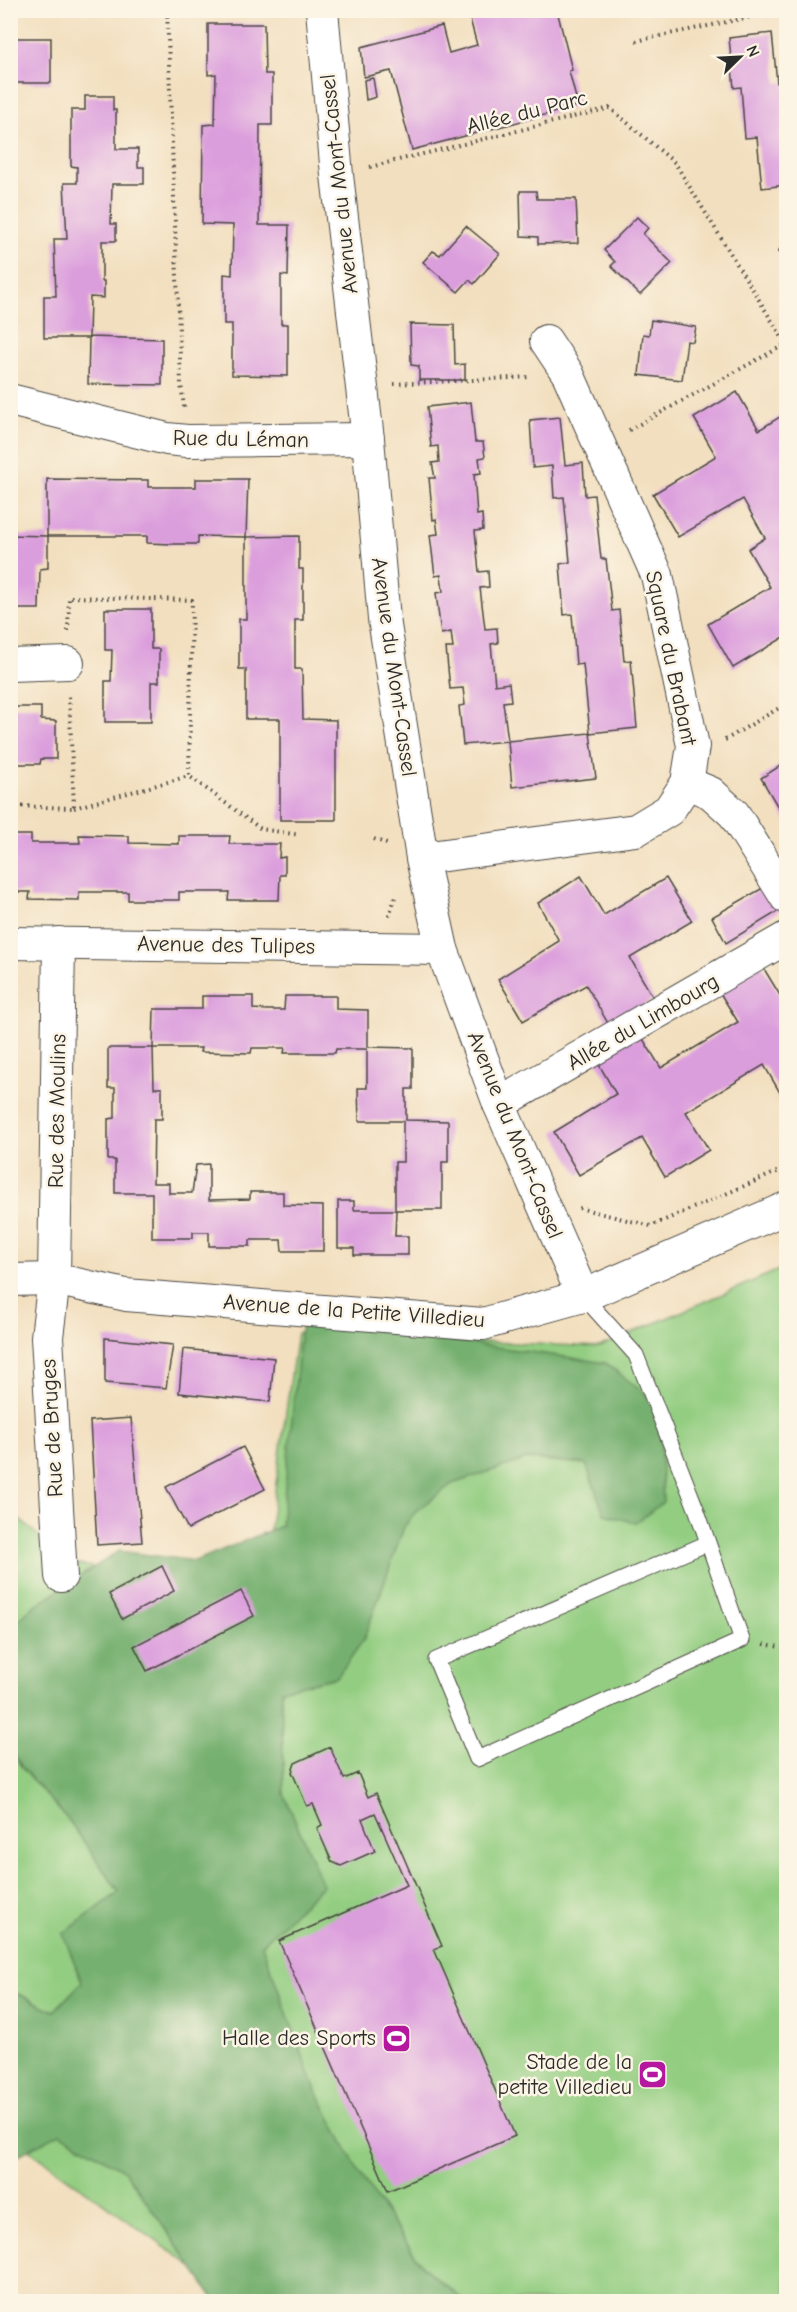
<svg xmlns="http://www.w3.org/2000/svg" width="797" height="2312" font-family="'Comic Neue',sans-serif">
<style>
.green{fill:#93cd81;stroke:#5f7c56;stroke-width:1.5}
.forest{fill:#76b06f;stroke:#506e4d;stroke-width:1.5}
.building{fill:#db9edd}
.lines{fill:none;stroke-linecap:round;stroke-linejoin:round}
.lane-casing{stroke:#494641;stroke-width:17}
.street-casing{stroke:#494641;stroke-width:34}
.path{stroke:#494641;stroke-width:4;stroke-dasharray:1.5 4.5;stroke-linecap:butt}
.lane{stroke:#fff;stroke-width:15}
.street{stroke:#fff;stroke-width:32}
.labels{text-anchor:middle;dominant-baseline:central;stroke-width:5;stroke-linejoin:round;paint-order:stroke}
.street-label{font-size:22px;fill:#2b2b2b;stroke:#fcf5e5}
.poi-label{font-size:22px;fill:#2b2b2b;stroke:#fcf5e5;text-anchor:end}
</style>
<rect width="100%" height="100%" fill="#fcf5e5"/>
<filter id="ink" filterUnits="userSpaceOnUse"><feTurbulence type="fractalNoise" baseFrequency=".0167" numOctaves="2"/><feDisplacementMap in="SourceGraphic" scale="12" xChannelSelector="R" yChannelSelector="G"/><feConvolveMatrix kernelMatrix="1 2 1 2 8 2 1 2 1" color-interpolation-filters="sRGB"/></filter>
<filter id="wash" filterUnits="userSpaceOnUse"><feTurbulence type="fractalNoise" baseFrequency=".008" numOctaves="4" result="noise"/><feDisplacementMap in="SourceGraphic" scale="24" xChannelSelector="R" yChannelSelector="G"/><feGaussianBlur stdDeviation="1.35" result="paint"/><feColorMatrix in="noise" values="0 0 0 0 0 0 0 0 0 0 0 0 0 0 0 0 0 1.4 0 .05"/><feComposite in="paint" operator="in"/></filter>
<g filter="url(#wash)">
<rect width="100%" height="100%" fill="#f2dfbf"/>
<polygon class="green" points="786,1267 786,2301 240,2301 11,2137 10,1512 73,1564 261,1591 297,1333 599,1347"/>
<polygon class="forest" points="302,1319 606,1363 659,1405 663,1502 636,1523 604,1514 586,1464 527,1459 452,1484 417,1510 404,1527 364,1639 337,1677 281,1690 284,1794 323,1885 262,1945 314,2086 361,2176 423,2267 465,2301 216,2301 125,2171 60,2133 11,2159 10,1990 54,2011 82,1982 63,1934 119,1892 70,1822 22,1768 11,1749 11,1627 34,1606 119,1551 195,1561 281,1526"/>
<g id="blocks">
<g class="building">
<polygon points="502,10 557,10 572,70 569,71 578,106 412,150 391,71 364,77 361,47 442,26 449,53 477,45 470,19"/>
<polygon points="208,24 264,24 265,74 272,74 272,125 260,125 259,225 289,225 288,276 281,275 281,324 288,324 288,376 232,375 232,324 224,324 224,274 232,275 233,225 202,224 203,125 215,124 216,74 208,75"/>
<polygon points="772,33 777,83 785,82 786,100 786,185 762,188 757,137 745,138 741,87 734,88 729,38"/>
<rect x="10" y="38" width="41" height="45"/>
<polygon points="373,78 376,97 366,100 364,80"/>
<polygon points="85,96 113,96 113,110 116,110 116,149 138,149 138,167 144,167 144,184 112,184 111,224 116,224 116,241 102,241 102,281 104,281 104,298 90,297 89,337 162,339 162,385 88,384 89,338 44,338 44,296 56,296 54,239 67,239 64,183 77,183 77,167 71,166 71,110 85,110"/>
<polygon points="520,191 536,191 537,199 576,199 578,243 538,244 538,237 521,236"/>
<polygon points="637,217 648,228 643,234 672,263 640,295 611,266 615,262 604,250"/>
<polygon points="466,226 500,254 474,284 469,280 458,292 423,262 433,251 440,255"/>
<polygon points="786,244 786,260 778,251"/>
<polygon points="651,320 696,327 693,342 687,341 682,380 639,375 643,334 649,335"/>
<polygon points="410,324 454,325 455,365 465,364 465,380 419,380 419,366 411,365"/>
<polygon points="737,392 759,430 786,413 786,473 785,474 786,477 786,636 733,668 708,624 770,587 748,549 765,538 743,499 678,537 653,494 716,456 694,418"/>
<polygon points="471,402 475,442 483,442 485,457 479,458 481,473 474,474 477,515 482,514 483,530 475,531 479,572 488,571 489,587 480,588 485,629 497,628 498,643 491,644 495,685 509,683 511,701 503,702 508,741 590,733 596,778 512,787 508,741 463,745 459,706 465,705 463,688 450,689 446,648 453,648 451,632 441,634 436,593 443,592 441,575 435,576 430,535 438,534 436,519 433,520 429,478 435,478 432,463 439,462 438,446 431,447 427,407"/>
<polygon points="560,417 565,465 583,463 585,496 594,495 601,559 606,559 612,611 619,610 624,661 631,660 637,728 590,733 583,664 576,665 572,614 564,615 560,564 570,562 564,497 554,498 552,466 533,468 530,420"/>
<polygon points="47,479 148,480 148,487 196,487 196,479 248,479 246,537 299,536 299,569 303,569 303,620 295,620 295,669 302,669 303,719 336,720 336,820 280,820 280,719 246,719 246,669 239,669 239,619 246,619 246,537 198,536 198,544 172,544 147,543 147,536 48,536 48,568 40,569 39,609 10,609 10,535 47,536"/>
<polygon points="105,609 151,609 151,649 159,649 159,682 151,682 151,722 105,722 105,681 111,681 112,650 105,650"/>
<polygon points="10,707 41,707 41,720 56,721 56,759 41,759 40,764 10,764"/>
<polygon points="786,762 786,821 761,778"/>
<polygon points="10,835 31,835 31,843 80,843 79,835 129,836 129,843 179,844 179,836 230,836 229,844 280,844 279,858 285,857 285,875 280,875 279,900 228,900 229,892 179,892 179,900 128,900 128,892 79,892 79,900 29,899 30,892 10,892"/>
<polygon points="581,876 604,915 666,878 692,921 630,958 654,999 609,1025 586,985 523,1021 498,979 559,941 538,903"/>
<polygon points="768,885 782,909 726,943 712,917"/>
<polygon points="758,959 781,997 786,993 786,1103 764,1065 686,1112 709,1150 665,1177 642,1138 579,1175 554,1132 616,1094 594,1056 638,1031 661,1068 738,1022 715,985"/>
<polygon points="202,996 253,996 253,1009 268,1010 284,1010 285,996 336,996 336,1009 368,1010 368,1047 413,1048 413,1089 406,1089 406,1120 448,1121 448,1162 442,1162 442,1210 396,1210 395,1236 408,1236 408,1255 354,1255 354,1248 338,1248 338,1201 354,1201 354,1210 395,1210 395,1162 403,1162 403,1121 359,1121 358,1088 367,1088 367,1049 336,1049 335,1053 284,1053 285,1048 252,1048 251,1053 200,1052 201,1048 153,1048 154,1009 202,1009"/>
<polygon points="108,1048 153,1048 154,1088 162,1088 162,1119 154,1119 153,1183 169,1183 169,1193 192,1193 196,1165 209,1164 209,1200 250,1199 250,1192 283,1192 283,1205 323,1206 323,1251 282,1251 281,1240 250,1240 250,1246 209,1246 209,1232 193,1232 193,1238 152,1238 152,1193 115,1193 115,1160 108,1160 108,1119 115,1118 115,1088 108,1088"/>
<polygon points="105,1338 173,1345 166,1388 105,1383"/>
<polygon points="183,1349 274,1358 270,1402 179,1393"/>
<polygon points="131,1418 142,1542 97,1545 90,1421"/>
<polygon points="243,1447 265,1489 188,1529 166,1487"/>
<polygon points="162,1566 174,1591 122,1619 109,1594"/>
<polygon points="241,1591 254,1616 147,1671 134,1646"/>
<polygon points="330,1747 344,1779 358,1773 368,1797 376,1793 442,1946 434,1949 515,2136 388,2191 279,1941 407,1885 375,1813 362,1819 375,1851 341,1866 332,1862 317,1828 322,1825 313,1804 307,1806 292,1772 295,1763"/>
</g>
</g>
</g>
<g filter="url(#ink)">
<use href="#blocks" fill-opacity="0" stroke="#494641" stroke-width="1.5"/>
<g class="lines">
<defs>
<polyline id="lane" points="583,1296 636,1355 697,1511 742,1640 477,1759 436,1660 708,1543"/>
<g id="street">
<polyline points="322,10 337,175 368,439 384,619 422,858 442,949 499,1104 583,1296"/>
<polyline points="10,400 167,439 187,441 368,439"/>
<polyline points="10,665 68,663"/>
<polyline points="687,783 711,793 734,814 786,897"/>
<polyline points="422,858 636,830 669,810 687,783 693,746 657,575 568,374 546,341"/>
<polyline points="10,943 442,949"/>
<polyline points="59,943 54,1279 47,1337 61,1576"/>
<polyline points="499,1104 786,938"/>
<polyline points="10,1280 54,1279 126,1295 483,1324 583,1296 786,1208"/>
</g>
</defs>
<use href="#lane" class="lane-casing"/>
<use href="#street" class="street-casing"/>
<g class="path">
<polyline points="167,10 181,384 184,407"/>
<polyline points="636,41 784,10"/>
<polyline points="370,167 610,108 675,163 786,344"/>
<polyline points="394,384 530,377"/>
<polyline points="629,430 786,344"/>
<polyline points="68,631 69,597 192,600 189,776 261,829 300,835"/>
<polyline points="725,740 786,704"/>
<polyline points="10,806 74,808 69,695"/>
<polyline points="74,808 189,776"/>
<polyline points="374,839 387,844"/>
<polyline points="389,916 395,897"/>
<polyline points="579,1208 651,1226 786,1168"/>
<polyline points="764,1644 786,1648"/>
<polyline points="10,2293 20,2302"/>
</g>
<use href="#lane" class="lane"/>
<use href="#street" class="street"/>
</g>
</g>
<defs>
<symbol id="stadium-square" viewBox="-11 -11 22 22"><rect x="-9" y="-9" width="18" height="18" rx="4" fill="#b5179e" stroke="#fcf5e5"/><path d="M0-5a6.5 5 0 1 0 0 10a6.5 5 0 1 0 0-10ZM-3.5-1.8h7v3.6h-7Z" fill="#fff"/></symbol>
</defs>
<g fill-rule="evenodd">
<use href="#stadium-square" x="380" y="2022" width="33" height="33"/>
<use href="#stadium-square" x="636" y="2058" width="33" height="33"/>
</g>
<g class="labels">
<g class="street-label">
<text transform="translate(527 112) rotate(-14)">Allée du Parc</text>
<text transform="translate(339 184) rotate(-96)">Avenue du Mont-Cassel</text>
<text transform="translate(241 439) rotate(1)">Rue du Léman</text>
<text transform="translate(671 658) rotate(78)">Square du Brabant</text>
<text transform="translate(394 667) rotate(82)">Avenue du Mont-Cassel</text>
<text transform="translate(226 945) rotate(1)">Avenue des Tulipes</text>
<text transform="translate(643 1022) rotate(-30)">Allée du Limbourg</text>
<text transform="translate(57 1111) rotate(-89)">Rue des Moulins</text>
<text transform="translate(515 1135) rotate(68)">Avenue du Mont-Cassel</text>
<text transform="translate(354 1311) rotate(4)">Avenue de la Petite Villedieu</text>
<text transform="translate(52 1428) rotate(-93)">Rue de Bruges</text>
</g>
<g class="poi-label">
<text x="376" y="2038">Halle des Sports</text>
<text x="632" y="2062">Stade de la<tspan x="632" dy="25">petite Villedieu</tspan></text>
</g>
</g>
<rect width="797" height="2312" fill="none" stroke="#fcf5e5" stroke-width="36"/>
<g transform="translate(740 57) rotate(66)" stroke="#fcf5e5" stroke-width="4.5" paint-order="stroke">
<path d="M0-4.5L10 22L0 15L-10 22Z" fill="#2b2b2b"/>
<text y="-9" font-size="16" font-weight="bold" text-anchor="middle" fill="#2b2b2b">N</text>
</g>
</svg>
